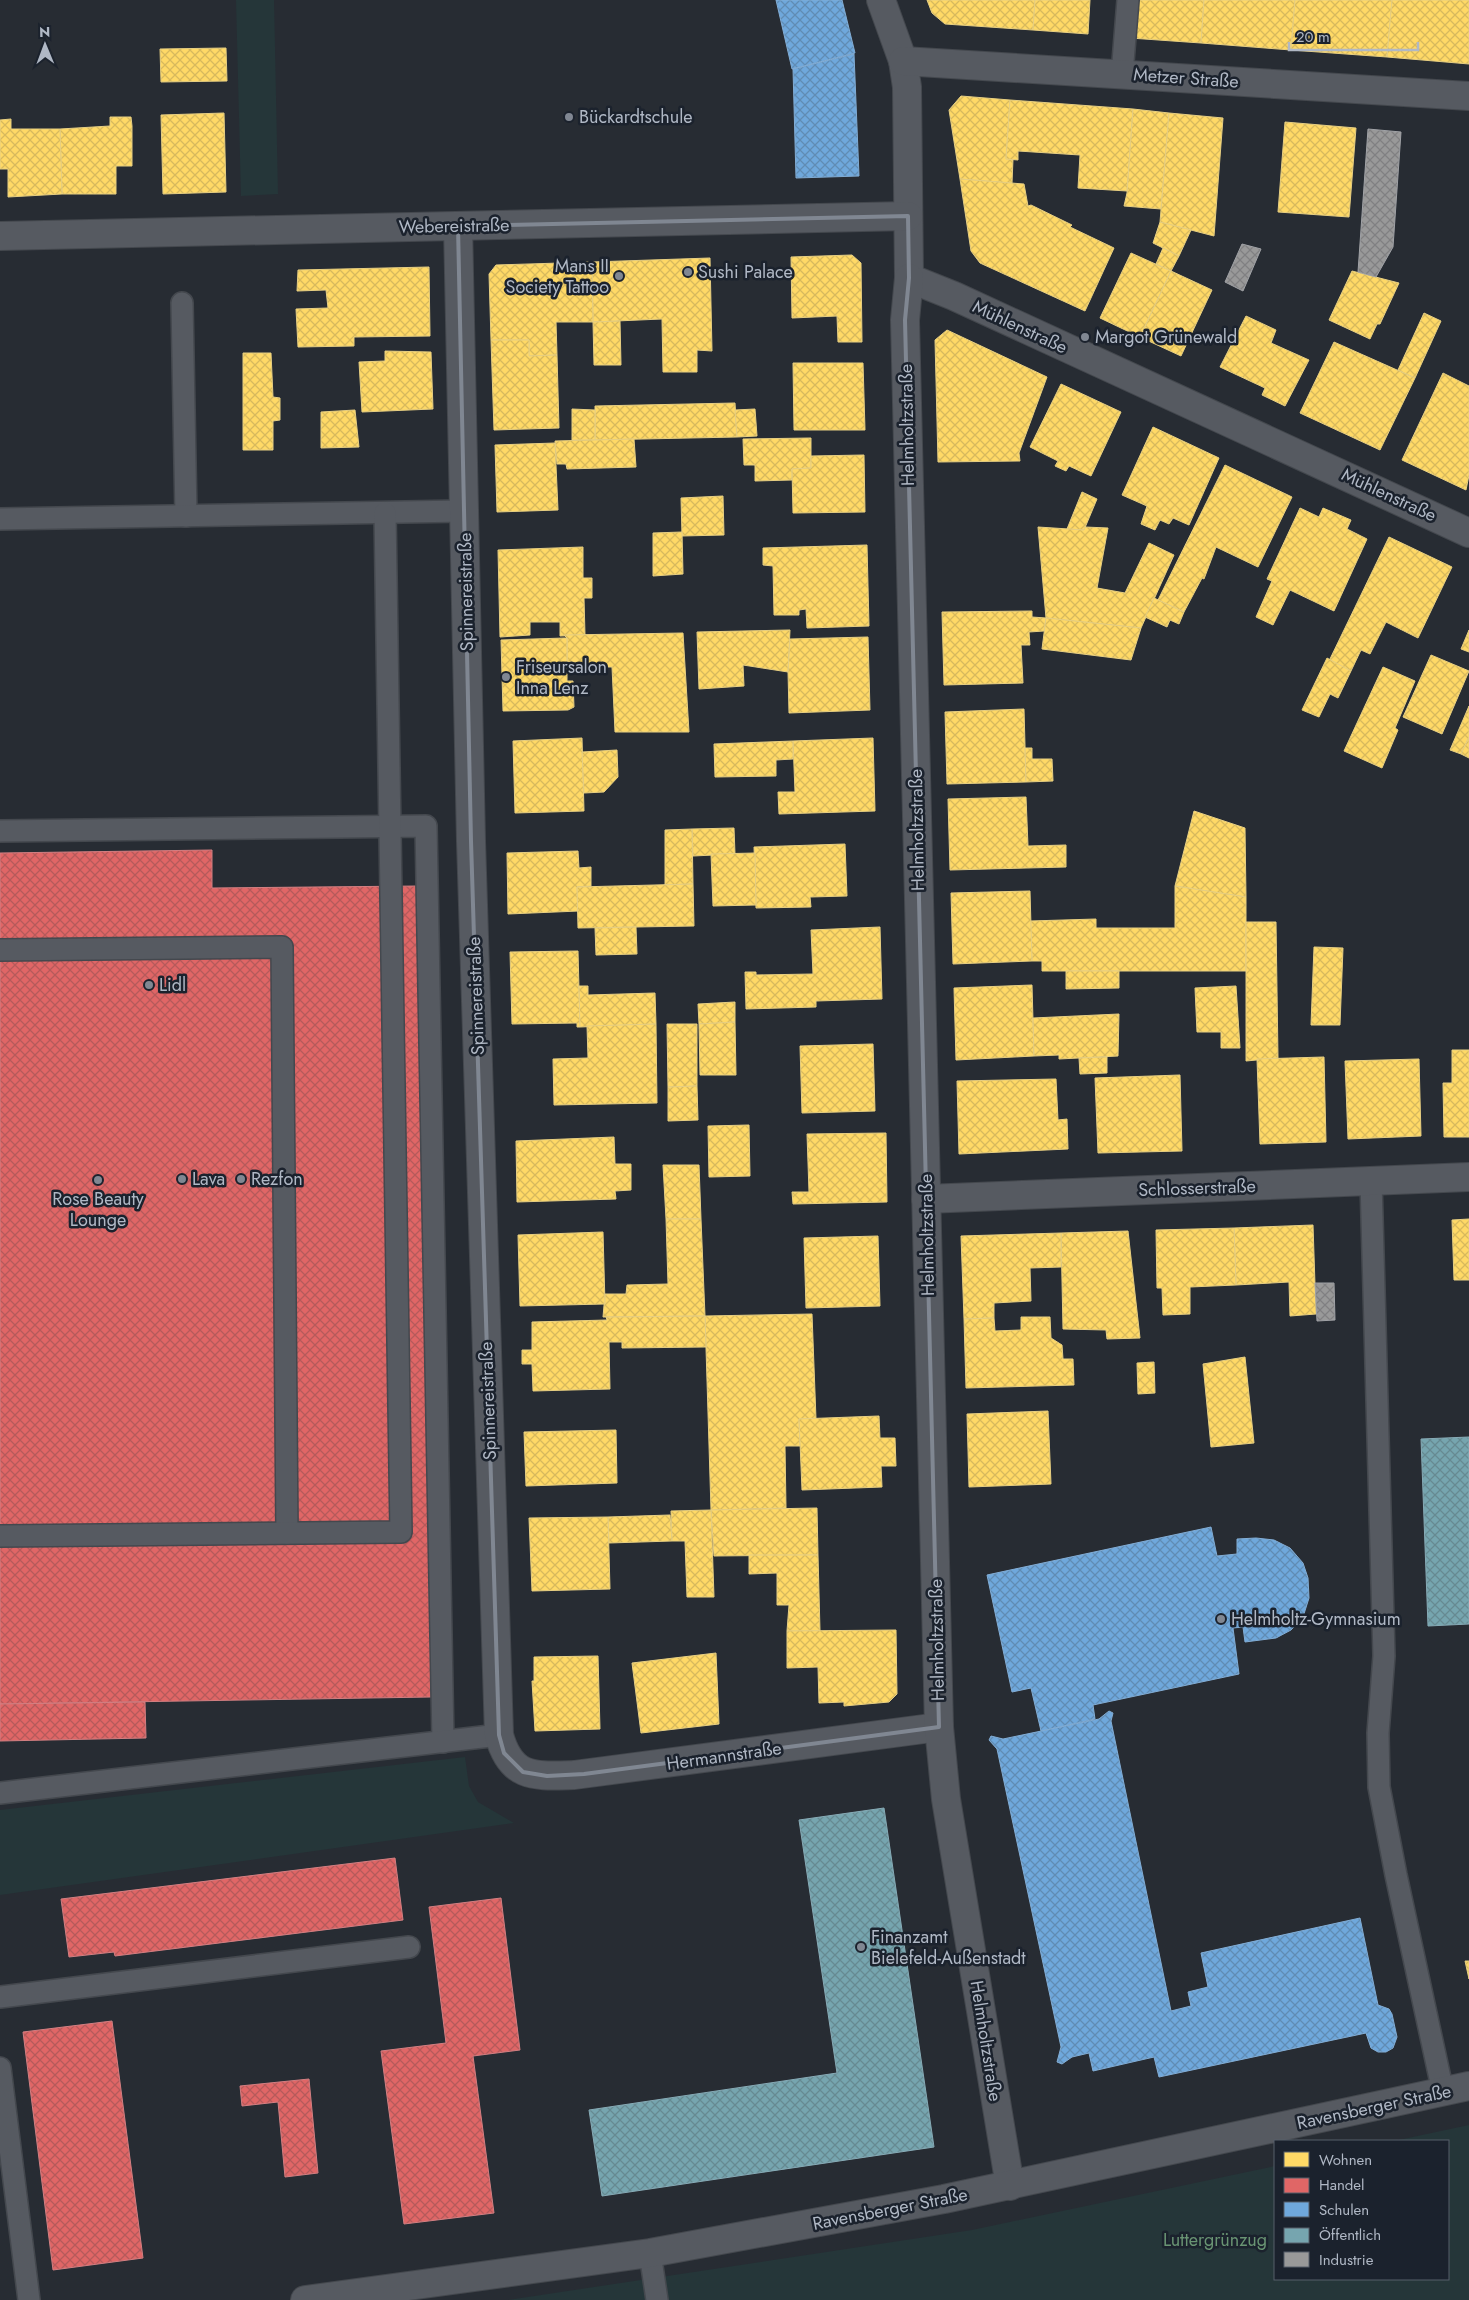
<svg xmlns="http://www.w3.org/2000/svg" width="1469" height="2300" font-family="Jost,sans-serif">
<style>
.park{fill:#253639}
.homes{fill:url(#homes-cross-hatch);stroke:#e7cf82}
.shops{fill:url(#shops-cross-hatch);stroke:#d27f82}
.schools{fill:url(#schools-cross-hatch);stroke:#82add5}
.public{fill:url(#public-cross-hatch);stroke:#87abb6}
.industry{fill:url(#industry-cross-hatch);stroke:#a0a2a6}
.lines{fill:none;stroke-linecap:round;stroke-linejoin:round}
.service-casing{stroke:#44484e;stroke-width:24}
.minor-casing{stroke:#44484e;stroke-width:30}
.service{stroke:#565a61;stroke-width:21}
.minor{stroke:#565a61;stroke-width:28}
.marked{fill:none;stroke:#808792;stroke-width:4;stroke-linejoin:round}
.poi-dot{fill:#808792;stroke:#1b222d;stroke-width:2}
.labels{text-anchor:middle;dominant-baseline:central;stroke-width:5;stroke-linejoin:round;paint-order:stroke}
.street-label{font-size:18px;fill:#b0b8c5;stroke:#1b222d}
.poi-label{font-size:18px;fill:#b0b8c5;stroke:#1b222d;text-anchor:start}
.park-label{font-size:18px;fill:#699473;stroke:#1b222d}
</style>
<defs>
<pattern id="homes-cross-hatch" width="8" height="8" patternUnits="userSpaceOnUse" patternTransform="scale(1.25)"><rect width="8" height="8" fill="#ffd966"/><path d="M0 0l8 8M0 8l8-8" fill="none" stroke="#d7b95d"/></pattern>
<pattern id="shops-cross-hatch" width="8" height="8" patternUnits="userSpaceOnUse" patternTransform="scale(1.25)"><rect width="8" height="8" fill="#e06666"/><path d="M0 0l8 8M0 8l8-8" fill="none" stroke="#b55a5b"/></pattern>
<pattern id="schools-cross-hatch" width="8" height="8" patternUnits="userSpaceOnUse" patternTransform="scale(1.25)"><rect width="8" height="8" fill="#6fa8dc"/><path d="M0 0l8 8M0 8l8-8" fill="none" stroke="#608cb4"/></pattern>
<pattern id="public-cross-hatch" width="8" height="8" patternUnits="userSpaceOnUse" patternTransform="scale(1.25)"><rect width="8" height="8" fill="#76a5af"/><path d="M0 0l8 8M0 8l8-8" fill="none" stroke="#668a92"/></pattern>
<pattern id="industry-cross-hatch" width="8" height="8" patternUnits="userSpaceOnUse" patternTransform="scale(1.25)"><rect width="8" height="8" fill="#999"/><path d="M0 0l8 8M0 8l8-8" fill="none" stroke="#808082"/></pattern>
</defs>
<rect width="100%" height="100%" fill="#272c33"/>
<g class="park">
<polygon points="236,0 274,0 278,194 241,196"/>
<polygon points="465,1757 469,1786 478,1802 514,1823 0,1895 0,1810"/>
<polygon points="1469,2125 1469,2300 508,2300 972,2230 1275,2166 1275,2279 1448,2279 1448,2141 1394,2141"/>
</g>
<g class="homes">
<polygon points="927,0 1035,0 1033,30 945,24 932,13"/>
<polygon points="1035,0 1090,0 1088,34 1033,30"/>
<polygon points="1133,0 1204,0 1201,43 1130,38"/>
<polygon points="1204,0 1295,0 1291,50 1201,43"/>
<polygon points="1295,0 1392,0 1387,57 1291,50"/>
<polygon points="1392,0 1469,0 1469,64 1387,57"/>
<polygon points="226,48 227,81 161,82 160,49"/>
<polygon points="961,96 1010,100 1006,159 1013,159 1012,183 960,179 949,110"/>
<polygon points="1010,100 1133,109 1127,191 1078,188 1080,155 1018,151 1018,160 1006,159"/>
<polygon points="1133,109 1169,113 1161,209 1124,206 1127,193"/>
<polygon points="224,113 226,192 163,194 161,115"/>
<polygon points="1169,113 1223,118 1214,236 1160,222"/>
<polygon points="110,117 131,117 132,126 132,166 116,166 116,194 62,194 60,129 110,126"/>
<polygon points="11,119 11,129 60,129 62,194 8,197 8,169 0,169 0,120"/>
<polygon points="1285,122 1356,128 1349,217 1278,212"/>
<polygon points="960,179 1024,184 1028,206 1031,205 1072,225 1070,227 1114,248 1085,311 980,263 971,251"/>
<polygon points="1160,222 1191,230 1179,256 1153,243"/>
<polygon points="1163,248 1179,256 1171,271 1156,264"/>
<polygon points="1131,253 1171,271 1140,337 1100,318"/>
<polygon points="852,255 861,263 862,342 838,342 837,316 792,318 791,257"/>
<polygon points="710,258 712,351 697,350 697,372 663,372 662,319 593,322 592,262"/>
<polygon points="592,262 593,322 556,322 557,355 529,356 529,340 491,340 489,274 496,265"/>
<polygon points="429,267 430,336 354,337 354,346 298,347 296,309 328,308 326,290 297,291 298,270"/>
<polygon points="1171,271 1212,290 1181,356 1140,337"/>
<polygon points="1352,271 1399,283 1380,324 1377,324 1370,339 1329,320"/>
<polygon points="1424,313 1441,321 1415,378 1398,370"/>
<polygon points="1246,316 1276,330 1271,343 1309,360 1285,406 1262,395 1265,388 1220,367"/>
<polygon points="620,321 621,365 594,365 593,322"/>
<polygon points="947,330 1047,377 1019,453 1020,461 938,462 935,340"/>
<polygon points="491,340 529,340 529,356 557,355 559,428 494,430"/>
<polygon points="1334,342 1415,378 1380,450 1300,413"/>
<polygon points="385,351 431,352 433,409 362,412 359,362 385,361"/>
<polygon points="243,353 271,353 273,397 280,398 280,420 273,421 273,450 243,450"/>
<polygon points="793,363 863,363 865,430 794,430"/>
<polygon points="1443,373 1469,386 1469,475 1466,490 1402,460"/>
<polygon points="1061,384 1121,412 1091,476 1069,466 1066,471 1055,466 1058,461 1030,447"/>
<polygon points="735,403 737,437 595,440 595,406"/>
<polygon points="572,409 595,410 595,440 572,440"/>
<polygon points="755,409 757,436 737,437 735,410"/>
<polygon points="355,410 359,447 321,448 321,412"/>
<polygon points="1153,427 1219,458 1189,525 1173,518 1169,524 1160,520 1155,530 1141,524 1147,506 1122,495"/>
<polygon points="811,438 811,468 792,469 792,480 755,481 755,465 744,465 743,439"/>
<polygon points="634,439 636,467 567,469 566,464 557,464 555,441"/>
<polygon points="555,443 558,510 497,512 495,445"/>
<polygon points="864,455 865,512 793,513 792,469 811,468 811,456"/>
<polygon points="1225,465 1292,497 1258,567 1216,547 1204,579 1202,578 1184,612 1158,600"/>
<polygon points="1082,492 1097,499 1084,530 1067,529"/>
<polygon points="723,496 724,535 682,536 681,498"/>
<polygon points="1300,508 1319,517 1323,508 1351,520 1347,529 1367,539 1334,611 1290,590 1273,625 1256,617 1272,581 1267,579"/>
<polygon points="1038,527 1084,530 1085,527 1108,528 1097,588 1125,593 1149,543 1174,555 1141,628 1046,618"/>
<polygon points="682,532 683,574 653,576 653,533"/>
<polygon points="1389,537 1452,567 1418,638 1386,622 1370,654 1361,650 1351,671 1329,661"/>
<polygon points="867,545 869,626 807,628 806,609 799,610 799,615 774,615 773,566 763,565 763,548"/>
<polygon points="583,547 583,578 592,578 592,598 584,598 585,635 560,636 560,622 530,622 530,635 500,637 498,550"/>
<polygon points="1154,598 1184,612 1179,624 1170,620 1167,627 1145,617"/>
<polygon points="1032,611 1032,617 1046,618 1044,631 1029,632 1030,645 1021,645 1023,683 944,685 942,612"/>
<polygon points="1046,618 1141,628 1131,660 1042,649"/>
<polygon points="790,630 788,672 743,665 744,686 699,689 697,632"/>
<polygon points="1469,630 1469,652 1461,649"/>
<polygon points="683,633 689,732 615,732 612,667 576,667 576,662 567,662 567,638 564,635"/>
<polygon points="868,637 870,710 789,713 788,672 790,639"/>
<polygon points="565,638 567,638 567,681 573,681 574,707 568,710 503,711 501,640"/>
<polygon points="1431,655 1469,671 1442,734 1403,717"/>
<polygon points="1327,658 1351,671 1338,698 1330,694 1319,717 1302,710"/>
<polygon points="1383,667 1415,681 1395,728 1398,730 1382,768 1344,751"/>
<polygon points="1469,706 1469,737 1461,754 1450,750"/>
<polygon points="1024,709 1026,782 947,784 945,712"/>
<polygon points="1469,737 1469,758 1461,754"/>
<polygon points="582,738 584,811 515,813 513,741"/>
<polygon points="873,738 875,811 779,814 778,792 795,792 793,741"/>
<polygon points="793,741 793,759 776,760 776,776 715,777 714,744"/>
<polygon points="1025,748 1032,748 1032,759 1052,759 1053,781 1026,782"/>
<polygon points="617,750 618,777 604,792 584,793 582,752"/>
<polygon points="1026,797 1028,846 1066,845 1066,867 950,870 948,799"/>
<polygon points="1194,811 1245,828 1246,897 1175,886"/>
<polygon points="734,828 735,854 693,856 692,829"/>
<polygon points="692,829 693,884 665,885 665,830"/>
<polygon points="845,844 847,896 810,897 811,907 756,908 754,847"/>
<polygon points="578,851 579,868 591,867 591,886 577,887 579,911 508,914 507,853"/>
<polygon points="755,853 756,905 713,906 711,854"/>
<polygon points="693,884 694,926 578,928 577,887"/>
<polygon points="1175,886 1246,897 1246,971 1042,971 1042,961 1032,961 1030,921 1096,919 1096,928 1175,928"/>
<polygon points="1030,891 1032,961 953,964 951,893"/>
<polygon points="1246,922 1276,922 1278,1058 1246,1061"/>
<polygon points="636,927 637,954 596,955 595,928"/>
<polygon points="880,927 882,999 816,1001 816,1007 746,1009 745,972 756,972 756,975 813,974 811,930"/>
<polygon points="1314,947 1343,948 1340,1025 1311,1025"/>
<polygon points="578,951 580,1027 577,1027 577,1023 512,1024 510,952"/>
<polygon points="1066,971 1119,971 1119,988 1066,989"/>
<polygon points="1032,985 1034,1056 956,1060 954,988"/>
<polygon points="579,986 588,986 588,995 655,993 656,1024 580,1027"/>
<polygon points="1236,986 1240,1048 1221,1048 1221,1032 1197,1032 1195,988"/>
<polygon points="735,1002 735,1022 699,1024 698,1004"/>
<polygon points="1119,1014 1118,1056 1059,1059 1059,1055 1034,1056 1033,1018"/>
<polygon points="735,1022 736,1075 700,1075 699,1024"/>
<polygon points="656,1024 657,1103 554,1105 553,1059 588,1058 587,1026"/>
<polygon points="667,1024 697,1024 697,1086 668,1087"/>
<polygon points="873,1044 875,1111 802,1113 800,1046"/>
<polygon points="1452,1050 1469,1050 1469,1137 1444,1137 1443,1083 1452,1083"/>
<polygon points="1107,1057 1107,1073 1080,1074 1079,1058"/>
<polygon points="1324,1057 1326,1142 1260,1144 1257,1059"/>
<polygon points="1419,1059 1421,1136 1348,1139 1345,1061"/>
<polygon points="1180,1075 1182,1151 1098,1153 1095,1078"/>
<polygon points="1056,1079 1058,1120 1067,1119 1068,1149 959,1154 957,1081"/>
<polygon points="697,1086 698,1120 668,1121 668,1087"/>
<polygon points="749,1125 750,1176 709,1177 708,1126"/>
<polygon points="886,1133 887,1202 793,1204 792,1192 809,1192 807,1134"/>
<polygon points="614,1137 615,1164 631,1164 631,1190 615,1191 616,1199 517,1202 516,1141"/>
<polygon points="663,1165 699,1165 701,1219 666,1219"/>
<polygon points="666,1219 701,1219 705,1316 603,1317 605,1294 626,1294 627,1285 668,1284"/>
<polygon points="1469,1219 1469,1280 1454,1280 1452,1220"/>
<polygon points="1313,1225 1316,1314 1290,1316 1289,1282 1236,1285 1234,1228"/>
<polygon points="1234,1228 1236,1285 1190,1287 1190,1314 1163,1315 1162,1288 1157,1288 1156,1230"/>
<polygon points="1128,1231 1140,1338 1107,1339 1106,1330 1063,1329 1061,1233"/>
<polygon points="603,1232 605,1304 520,1306 518,1235"/>
<polygon points="1061,1233 1061,1267 1030,1268 1031,1301 994,1303 994,1318 964,1319 961,1236"/>
<polygon points="878,1236 880,1306 806,1308 804,1238"/>
<polygon points="812,1314 816,1419 799,1419 800,1446 785,1446 786,1508 711,1510 705,1316"/>
<polygon points="705,1316 706,1347 622,1348 622,1342 609,1342 610,1389 533,1391 532,1364 522,1364 522,1350 532,1350 532,1322 607,1320 606,1317"/>
<polygon points="1021,1317 1050,1317 1051,1338 1062,1345 1063,1359 1073,1359 1074,1385 966,1388 964,1319 994,1318 995,1331 1021,1330"/>
<polygon points="1245,1357 1254,1443 1211,1447 1203,1364"/>
<polygon points="1154,1362 1155,1393 1138,1394 1137,1363"/>
<polygon points="1048,1411 1051,1484 969,1487 967,1414"/>
<polygon points="879,1416 880,1438 895,1438 896,1466 881,1466 882,1487 802,1490 799,1419"/>
<polygon points="616,1430 617,1483 526,1486 524,1432"/>
<polygon points="817,1508 818,1555 714,1556 711,1510"/>
<polygon points="711,1510 714,1597 687,1597 685,1541 672,1541 671,1511"/>
<polygon points="670,1515 672,1541 609,1543 608,1517"/>
<polygon points="608,1517 610,1589 532,1591 529,1518"/>
<polygon points="749,1555 818,1555 820,1631 787,1631 789,1605 777,1605 777,1573 749,1574"/>
<polygon points="896,1630 897,1694 889,1702 844,1706 844,1702 819,1703 818,1667 787,1668 787,1631"/>
<polygon points="716,1653 719,1724 641,1733 632,1663"/>
<polygon points="598,1656 600,1729 535,1731 532,1681 534,1681 534,1657"/>
<polygon points="1465,1961 1469,1961 1469,1979"/>
</g>
<g class="shops">
<polygon points="212,850 212,888 417,886 431,1697 0,1704 0,853"/>
<polygon points="145,1702 146,1738 0,1741 0,1704"/>
<polygon points="395,1858 403,1920 115,1956 114,1952 69,1957 61,1899"/>
<polygon points="501,1898 520,2050 473,2056 494,2213 404,2224 381,2051 446,2043 429,1907"/>
<polygon points="112,2021 143,2258 53,2270 23,2032"/>
<polygon points="309,2079 318,2173 285,2177 278,2102 242,2106 240,2086"/>
</g>
<g class="schools">
<polygon points="776,0 842,0 855,53 792,69"/>
<polygon points="854,54 859,176 796,178 793,69"/>
<polygon points="1211,1527 1217,1556 1237,1554 1237,1539 1256,1538 1274,1540 1290,1548 1303,1563 1308,1578 1309,1598 1303,1617 1291,1630 1276,1638 1245,1642 1243,1627 1233,1628 1239,1674 1093,1705 1095,1719 1041,1731 1031,1688 1012,1692 987,1575"/>
<polygon points="1109,1711 1113,1713 1111,1721 1171,2011 1191,2006 1188,1992 1208,1987 1201,1953 1360,1918 1378,2005 1389,2009 1392,2014 1397,2037 1393,2048 1386,2052 1378,2052 1371,2048 1366,2033 1159,2077 1154,2057 1093,2071 1089,2053 1072,2057 1062,2064 1057,2062 1061,2047 997,1749 989,1740 991,1736 1003,1739 1099,1719"/>
</g>
<g class="public">
<polygon points="1469,1437 1469,1624 1428,1626 1421,1439"/>
<polygon points="884,1808 934,2147 602,2196 589,2110 837,2073 799,1820"/>
</g>
<g class="industry">
<polygon points="1368,129 1401,132 1393,247 1376,277 1358,272"/>
<polygon points="1242,244 1261,249 1243,291 1225,282"/>
<polygon points="1315,1283 1334,1283 1335,1320 1317,1321"/>
</g>
<g class="lines">
<defs>
<g id="service">
<polyline points="1122,74 1128,0"/>
<polyline points="182,303 186,516"/>
<polyline points="0,519 464,511"/>
<polyline points="0,831 426,826 443,1742"/>
<polyline points="0,950 282,947 287,1533"/>
<polyline points="1371,1181 1384,1656 1378,1733 1379,1787 1396,1875 1443,2092"/>
<polyline points="0,1536 401,1532 385,513"/>
<polyline points="0,1793 499,1735"/>
<polyline points="0,1997 409,1947"/>
<polyline points="0,2068 29,2300"/>
<polyline points="650,2253 657,2300"/>
</g>
<g id="minor">
<polyline points="881,0 903,61 907,87 909,278 954,296 1469,533"/>
<polyline points="903,61 1469,96"/>
<path d="M458 226 471 841 499 1735C511 1779 534 1776 574 1775L939 1727"/>
<polyline points="0,236 908,216"/>
<polyline points="909,278 905,320 939,1727 946,1799 1010,2186"/>
<polyline points="926,1199 1469,1177"/>
<polyline points="305,2300 650,2253 944,2199 1469,2086"/>
</g>
</defs>
<use href="#service" class="service-casing"/>
<use href="#minor" class="minor-casing"/>
<use href="#service" class="service"/>
<use href="#minor" class="minor"/>
</g>
<path class="marked" d="M908 216 909 278 905 320 939 1727 584 1774 547 1776 523 1772 504 1753 499 1735 471 841 458 226Z"/>
<g class="poi-dot">
<circle cx="569" cy="117" r="5"/>
<circle cx="688" cy="272" r="5"/>
<circle cx="619" cy="276" r="5"/>
<circle cx="1085" cy="337" r="5"/>
<circle cx="506" cy="677" r="5"/>
<circle cx="149" cy="985" r="5"/>
<circle cx="182" cy="1179" r="5"/>
<circle cx="241" cy="1179" r="5"/>
<circle cx="98" cy="1180" r="5"/>
<circle cx="1221" cy="1619" r="5"/>
<circle cx="861" cy="1947" r="5"/>
</g>
<g class="labels">
<g class="street-label">
<text transform="translate(1186 78) rotate(4)">Metzer Straße</text>
<text transform="translate(454 226) rotate(-1)">Webereistraße</text>
<text transform="translate(1020 327) rotate(25)">Mühlenstraße</text>
<text transform="translate(907 425) rotate(-91)">Helmholtzstraße</text>
<text transform="translate(1389 495) rotate(25)">Mühlenstraße</text>
<text transform="translate(466 592) rotate(-91)">Spinnereistraße</text>
<text transform="translate(917 830) rotate(-91)">Helmholtzstraße</text>
<text transform="translate(476 996) rotate(-92)">Spinnereistraße</text>
<text transform="translate(1197 1188) rotate(-2)">Schlosserstraße</text>
<text transform="translate(927 1235) rotate(-91)">Helmholtzstraße</text>
<text transform="translate(488 1401) rotate(-92)">Spinnereistraße</text>
<text transform="translate(937 1640) rotate(-91)">Helmholtzstraße</text>
<text transform="translate(724 1756) rotate(-8)">Hermannstraße</text>
<text transform="translate(986 2041) rotate(81)">Helmholtzstraße</text>
<text transform="translate(1374 2107) rotate(-12)">Ravensberger Straße</text>
<text transform="translate(890 2209) rotate(-11)">Ravensberger Straße</text>
</g>
<g class="poi-label">
<text x="579" y="117">Bückardtschule</text>
<text x="609" y="266" text-anchor="end">Mans II<tspan x="609" dy="21">Society Tattoo</tspan></text>
<text x="698" y="272">Sushi Palace</text>
<text x="1095" y="337">Margot Grünewald</text>
<text x="516" y="667">Friseursalon<tspan x="516" dy="21">Inna Lenz</tspan></text>
<text x="159" y="985">Lidl</text>
<text x="192" y="1179">Lava</text>
<text x="251" y="1179">Rezfon</text>
<text x="98" y="1199" text-anchor="middle">Rose Beauty<tspan x="98" dy="21">Lounge</tspan></text>
<text x="1231" y="1619">Helmholtz-Gymnasium</text>
<text x="871" y="1937">Finanzamt<tspan x="871" dy="21">Bielefeld-Außenstadt</tspan></text>
</g>
<g class="park-label">
<text x="1215" y="2240">Luttergrünzug</text>
</g>
</g>
<rect x="1274" y="2140" width="175" height="140" fill="#1b222d" stroke="#575e6a"/>
<rect x="1284" y="2152" width="25" height="15" fill="#ffd966" stroke="#575e6a"/>
<text x="1319" y="2165" font-size="15" fill="#b0b8c5">Wohnen</text>
<rect x="1284" y="2178" width="25" height="15" fill="#e06666" stroke="#575e6a"/>
<text x="1319" y="2190" font-size="15" fill="#b0b8c5">Handel</text>
<rect x="1284" y="2202" width="25" height="15" fill="#6fa8dc" stroke="#575e6a"/>
<text x="1319" y="2215" font-size="15" fill="#b0b8c5">Schulen</text>
<rect x="1284" y="2228" width="25" height="15" fill="#76a5af" stroke="#575e6a"/>
<text x="1319" y="2240" font-size="15" fill="#b0b8c5">Öffentlich</text>
<rect x="1284" y="2252" width="25" height="15" fill="#999999" stroke="#575e6a"/>
<text x="1319" y="2265" font-size="15" fill="#b0b8c5">Industrie</text>
<g transform="translate(45 45) rotate(359)" stroke="#1b222d" stroke-width="4" paint-order="stroke">
<path d="M0-4L9 19L0 12L-9 19Z" fill="#b0b8c5"/>
<text y="-8" font-size="14" font-weight="bold" text-anchor="middle" fill="#b0b8c5">N</text>
</g>
<path d="M1289 42v8h129v-8" fill="none" stroke="#b0b8c5" stroke-width="2.5"/>
<text x="1296" y="42" font-size="15" fill="#b0b8c5" stroke="#1b222d" stroke-width="4" paint-order="stroke">20 m</text>
</svg>
